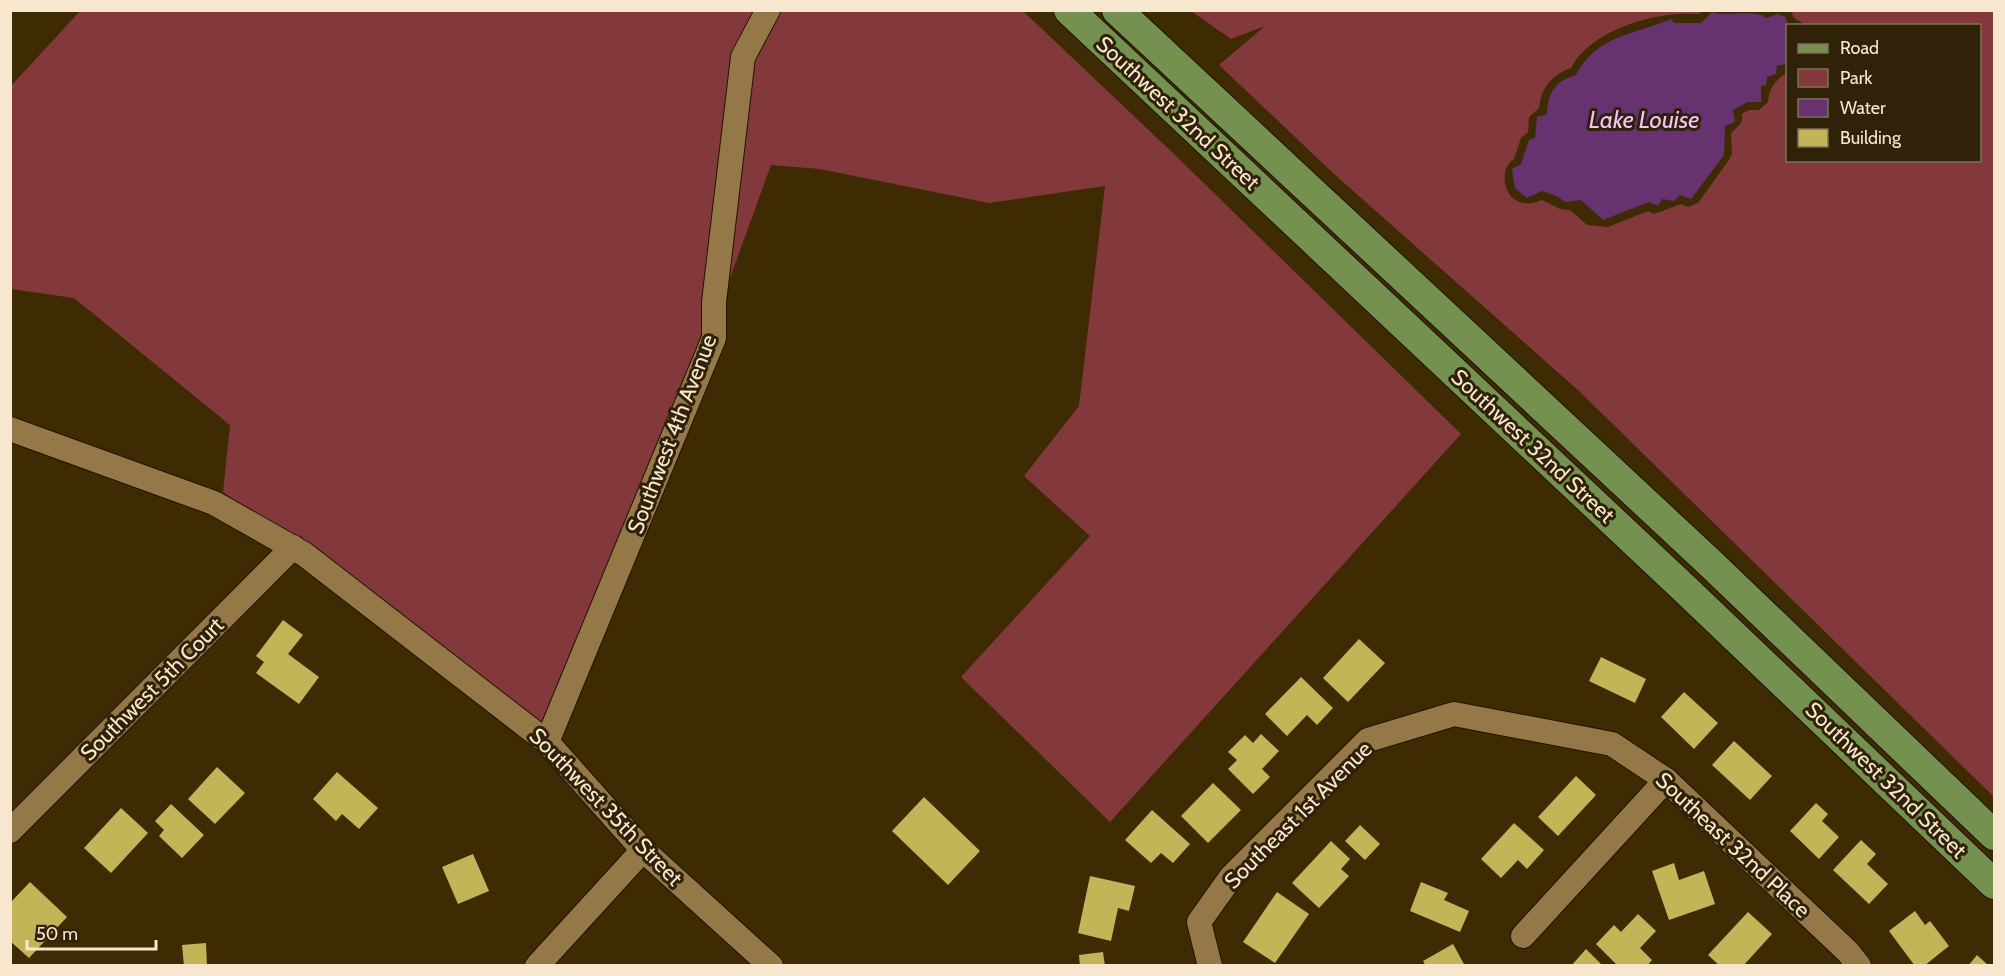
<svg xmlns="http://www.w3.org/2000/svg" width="2005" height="976" font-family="Cabin,sans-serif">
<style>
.green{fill:#83393b}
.water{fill:#663270}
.building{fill:#c3b557}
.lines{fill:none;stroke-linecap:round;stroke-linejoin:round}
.minor-casing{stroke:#211400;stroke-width:26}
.major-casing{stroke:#211400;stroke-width:32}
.minor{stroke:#947848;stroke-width:24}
.major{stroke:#759150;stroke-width:30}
.labels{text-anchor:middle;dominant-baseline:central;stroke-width:6;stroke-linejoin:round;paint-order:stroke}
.street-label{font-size:22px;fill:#f6e7ce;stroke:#302209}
.water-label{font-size:24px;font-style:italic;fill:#f1c4fa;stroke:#302209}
</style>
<rect width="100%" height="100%" fill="#3e2b04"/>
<g class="green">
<polygon points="80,11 1023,11 1175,155 1461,434 1110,822 961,677 1090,536 1024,476 1079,406 1105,186 989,203 820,169 771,165 554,763 366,594 223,492 230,425 74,298 11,289 10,87"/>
<path d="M1191 11H1703L1699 14C1659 10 1591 29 1571 68 1551 75 1542 87 1539 108L1529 117 1528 132 1521 138 1514 159C1495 170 1505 216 1542 200L1560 209 1570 210 1587 225 1598 226 1608 227 1648 211 1654 214 1681 204 1688 207 1698 203 1729 160 1732 154 1731 134C1735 127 1744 125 1742 114L1749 110H1759L1768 102C1769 88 1776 79 1787 73L1788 160H1980V26L1806 25 1794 18 1791 11H1994V797L1579 391 1334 174 1219 65 1265 26 1231 39Z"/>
</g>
<path class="water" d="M1712 12C1730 18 1751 8 1767 18L1777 14 1786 17 1787 24 1790 25 1788 26 1787 64 1777 66 1776 74 1767 77 1766 85 1761 86V102H1748L1733 110 1735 122 1725 126 1724 155 1691 199 1680 195 1674 201 1662 199 1658 206 1649 202 1603 220 1581 200 1565 202 1557 196 1542 191 1527 198 1515 188 1512 169 1521 164 1529 140 1535 138 1537 117 1547 114C1548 92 1555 81 1576 75 1597 35 1633 35 1671 19L1674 23H1701Z"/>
<g class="building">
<polygon points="283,620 303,635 288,654 319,677 299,704 256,673 264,662 256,656"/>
<polygon points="1359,639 1385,663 1348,702 1323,678"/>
<polygon points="1601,657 1646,679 1635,703 1589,681"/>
<polygon points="1301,677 1333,708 1317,725 1307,715 1287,736 1265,714"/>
<polygon points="1684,692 1718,723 1694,749 1661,717"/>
<polygon points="1261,734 1279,751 1262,769 1270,777 1253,794 1228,769 1237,760 1228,752 1245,735 1253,743"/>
<polygon points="1734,741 1772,776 1750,800 1712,765"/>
<polygon points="217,767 245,793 215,824 188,799"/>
<polygon points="337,772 378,808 359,829 342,814 336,821 313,799"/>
<polygon points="1576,776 1596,795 1558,836 1538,817"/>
<polygon points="1213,783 1241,810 1208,843 1181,816"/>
<polygon points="924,797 980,851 948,885 892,831"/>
<polygon points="1816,803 1828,814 1822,821 1839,837 1819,859 1790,831"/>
<polygon points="171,804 204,835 182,858 159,836 164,830 155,821"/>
<polygon points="121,808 148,833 111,873 84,848"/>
<polygon points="1152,810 1190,844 1173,863 1161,853 1151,863 1125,840"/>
<polygon points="1514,823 1544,850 1527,869 1518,860 1501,878 1481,859"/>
<polygon points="1360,825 1380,844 1365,860 1345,841"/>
<polygon points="1861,840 1876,854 1867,864 1888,884 1869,904 1833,870"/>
<polygon points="1331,841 1350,859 1341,869 1349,876 1319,908 1292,883"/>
<polygon points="473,854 489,891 458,904 442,867"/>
<polygon points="1674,863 1679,880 1704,871 1715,904 1669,920 1652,871"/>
<polygon points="1090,876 1135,886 1129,911 1118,908 1111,941 1078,933"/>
<polygon points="30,882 67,917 29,958 10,941 10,903"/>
<polygon points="1421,882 1448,893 1444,900 1469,911 1460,932 1410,911"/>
<polygon points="1277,892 1309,914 1275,963 1243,942"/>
<polygon points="1915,911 1925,925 1930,921 1949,946 1924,966 1915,966 1889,931"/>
<polygon points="1748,912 1772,934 1743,966 1720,966 1708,955"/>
<polygon points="1638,914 1656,931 1640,948 1652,960 1647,966 1618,966 1596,944 1614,925 1621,932"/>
<polygon points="206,943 207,966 184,966 182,945"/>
<polygon points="1453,944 1465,966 1426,966 1423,961"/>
<polygon points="1586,949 1603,966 1571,966"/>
<polygon points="1103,952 1105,966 1080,966 1079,955"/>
<polygon points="1977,955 1989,966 1968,966"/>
</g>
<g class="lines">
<defs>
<g id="minor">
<polyline points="10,429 214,503 304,554 547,742 643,850 771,966"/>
<polyline points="547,742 714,338 714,302 743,57 768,10"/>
<polyline points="10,831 293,547"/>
<polyline points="1523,936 1666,780"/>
<polyline points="537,966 643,850"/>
<polyline points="1210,966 1199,922 1231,877 1368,740 1454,714 1612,744 1666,780 1848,952 1859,966"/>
</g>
<g id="major">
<polyline points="1069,10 1687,591 1994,884"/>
<polyline points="1117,10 1709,562 1994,835"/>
</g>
</defs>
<use href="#minor" class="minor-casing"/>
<use href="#major" class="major-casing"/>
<use href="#minor" class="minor"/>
<use href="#major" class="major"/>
</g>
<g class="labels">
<g class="street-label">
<text transform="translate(1178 113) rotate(43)">Southwest 32nd Street</text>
<text transform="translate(672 434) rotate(-69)">Southwest 4th Avenue</text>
<text transform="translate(1533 446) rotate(43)">Southwest 32nd Street</text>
<text transform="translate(152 689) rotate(-45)">Southwest 5th Court</text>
<text transform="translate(1886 780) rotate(44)">Southwest 32nd Street</text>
<text transform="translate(606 807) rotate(46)">Southwest 35th Street</text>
<text transform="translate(1298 815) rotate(-45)">Southeast 1st Avenue</text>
<text transform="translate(1733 845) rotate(43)">Southeast 32nd Place</text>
</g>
<g class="water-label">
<text x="1644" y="119">Lake Louise</text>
</g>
</g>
<rect width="2005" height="976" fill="none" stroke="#f6e7ce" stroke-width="24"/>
<rect x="1786" y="24" width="195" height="138" fill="#302209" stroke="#7f7158" stroke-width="1.5"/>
<rect x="1798" y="44" width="30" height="9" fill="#759150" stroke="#7f7158" stroke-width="1.5"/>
<text x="1840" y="54" font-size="18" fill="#f6e7ce">Road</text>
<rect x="1798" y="69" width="30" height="18" fill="#83393b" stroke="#7f7158" stroke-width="1.5"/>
<text x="1840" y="84" font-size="18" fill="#f6e7ce">Park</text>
<rect x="1798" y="99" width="30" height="18" fill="#663270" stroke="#7f7158" stroke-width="1.5"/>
<text x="1840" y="114" font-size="18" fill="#f6e7ce">Water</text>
<rect x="1798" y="129" width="30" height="18" fill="#c3b557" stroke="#7f7158" stroke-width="1.5"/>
<text x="1840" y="144" font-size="18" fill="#f6e7ce">Building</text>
<path d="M27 940v9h129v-9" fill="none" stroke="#f6e7ce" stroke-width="3"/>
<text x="36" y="940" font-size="18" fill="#f6e7ce" stroke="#302209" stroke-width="4.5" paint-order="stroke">50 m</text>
</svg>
